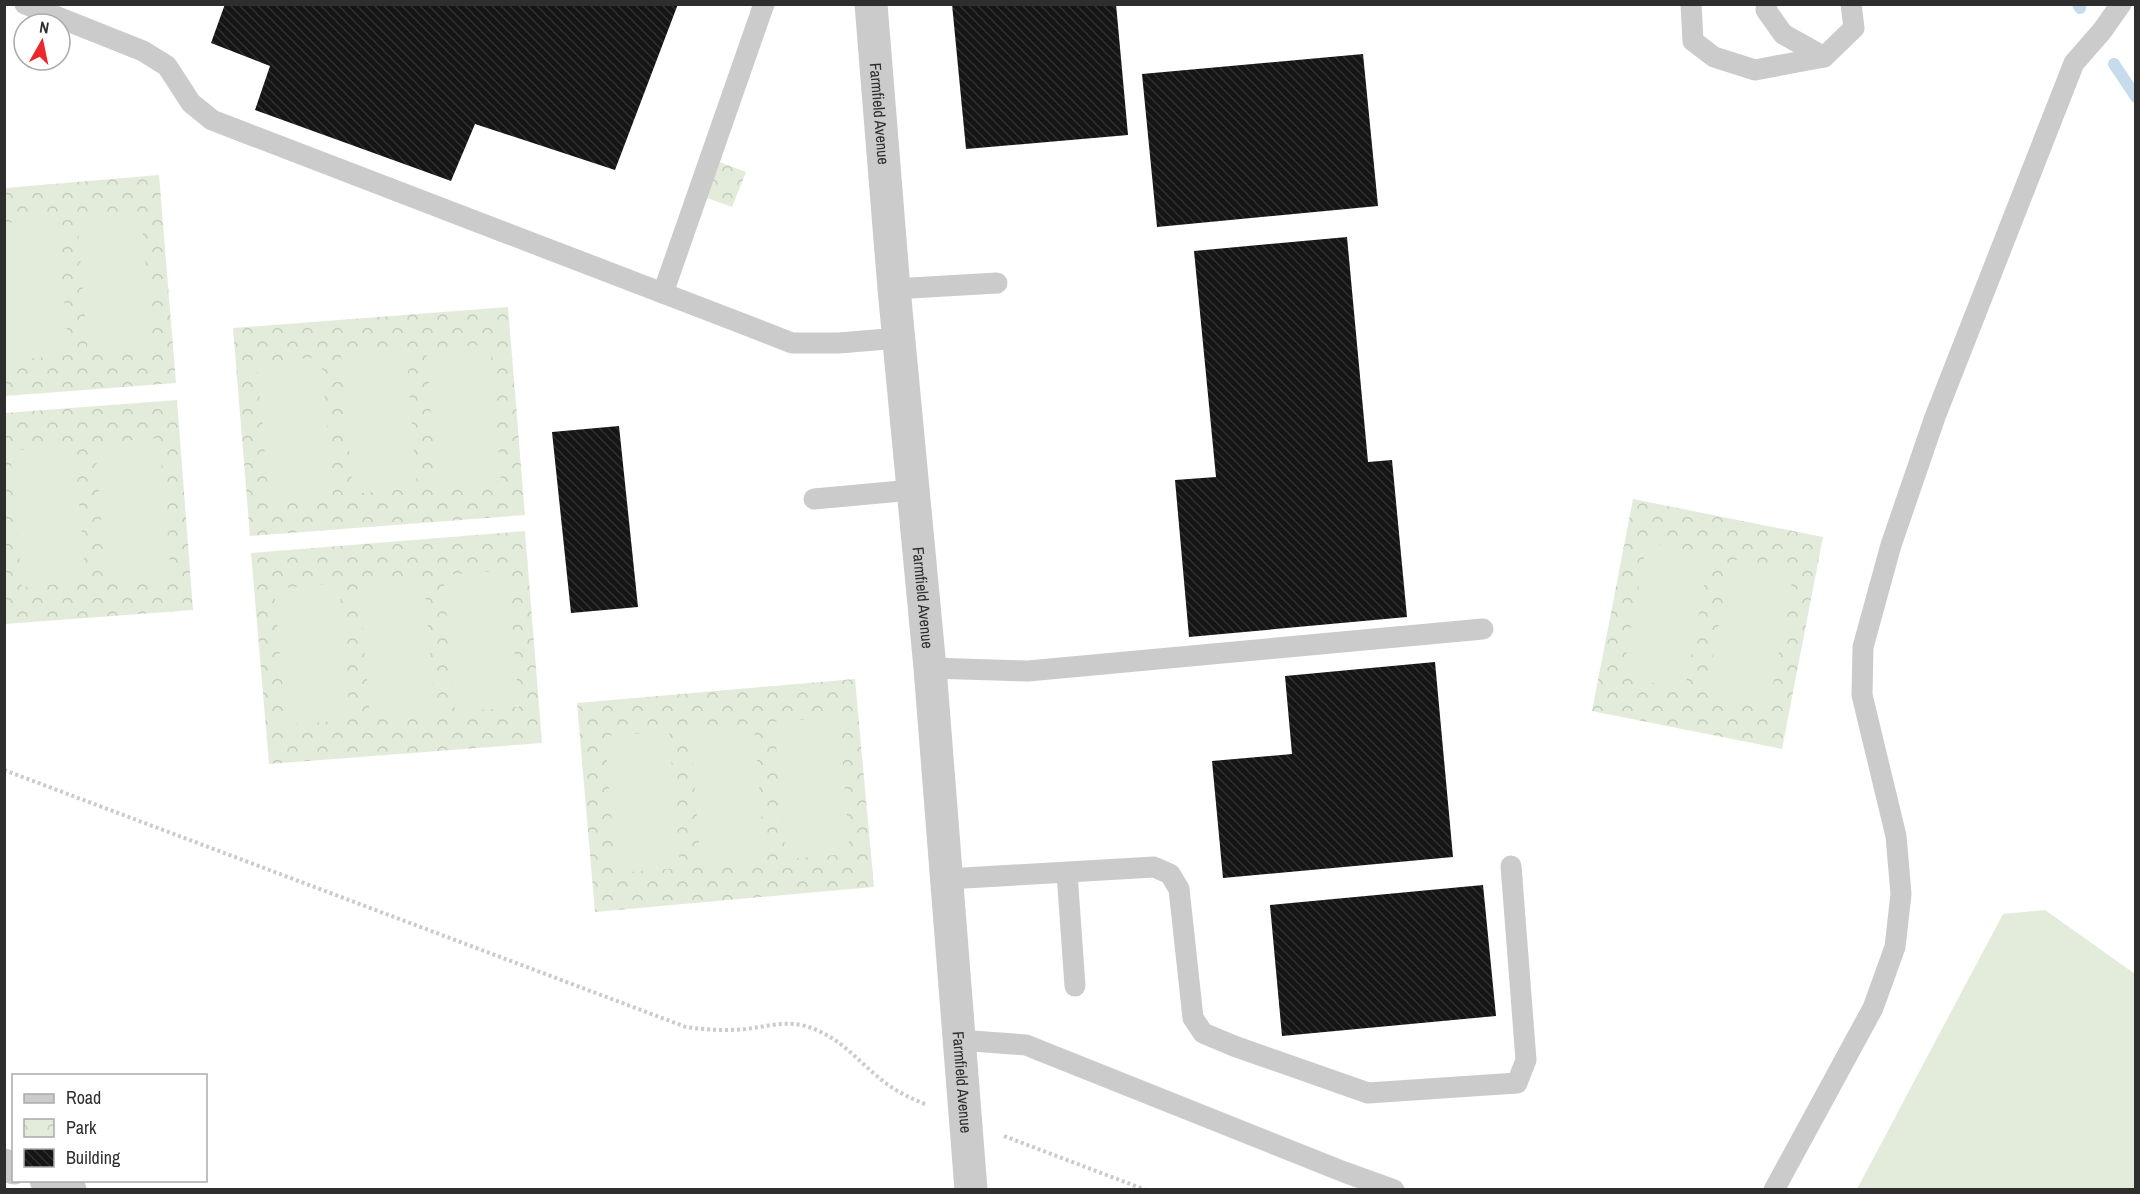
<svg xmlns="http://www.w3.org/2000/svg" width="2140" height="1194" font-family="'Archivo Narrow',sans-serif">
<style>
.park{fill:url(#park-crowns)}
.pitch{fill:#e3ecdb}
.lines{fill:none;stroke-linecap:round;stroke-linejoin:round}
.stream{stroke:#c6dced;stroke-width:12}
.building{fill:url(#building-back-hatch)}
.path{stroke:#cbcbcb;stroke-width:4;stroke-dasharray:3 3;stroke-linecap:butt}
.lane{stroke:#cbcbcb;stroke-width:21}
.street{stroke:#cbcbcb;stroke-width:33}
.labels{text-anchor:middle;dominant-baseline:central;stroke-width:6;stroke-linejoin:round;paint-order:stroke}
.street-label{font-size:16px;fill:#2e2e2e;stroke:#fff}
</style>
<defs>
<pattern id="park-crowns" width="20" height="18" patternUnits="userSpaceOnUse" patternTransform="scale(1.5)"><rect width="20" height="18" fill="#e3ecdb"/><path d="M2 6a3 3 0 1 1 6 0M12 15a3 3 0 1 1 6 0" fill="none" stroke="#c3cbbc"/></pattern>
<pattern id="building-back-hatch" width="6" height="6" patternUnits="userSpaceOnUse" patternTransform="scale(1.5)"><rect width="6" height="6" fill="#151515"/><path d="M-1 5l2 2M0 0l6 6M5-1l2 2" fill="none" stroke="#2f2f2f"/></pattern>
</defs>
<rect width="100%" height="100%" fill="#fff"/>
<g class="park">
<polygon points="709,158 746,172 732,207 696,194"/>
<polygon points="159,175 176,383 5,396 5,188"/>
<polygon points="508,307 525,515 250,536 233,328"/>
<polygon points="177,400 193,610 5,624 5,413"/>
<polygon points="1633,499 1823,537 1782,749 1592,711"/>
<polygon points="525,531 542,743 269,764 251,553"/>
<polygon points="855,679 874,887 595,912 577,703"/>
</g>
<g class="pitch">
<polygon points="141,212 153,349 88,354 77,217"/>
<polygon points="57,218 69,355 5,361 5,223"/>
<polygon points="490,344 501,481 437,486 426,350"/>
<polygon points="406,351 417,488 353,494 341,356"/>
<polygon points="321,357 333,495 269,499 257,362"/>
<polygon points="159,438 171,575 106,581 95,443"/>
<polygon points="74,445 86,582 22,587 10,451"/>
<polygon points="1647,542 1710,554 1685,689 1622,677"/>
<polygon points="1731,559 1794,571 1769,706 1706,694"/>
<polygon points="508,570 519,707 455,712 443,575"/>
<polygon points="424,577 435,714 370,719 359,582"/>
<polygon points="339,583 350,720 286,725 274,589"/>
<polygon points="839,717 850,854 786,859 774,722"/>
<polygon points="754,724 765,861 701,867 690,729"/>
<polygon points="669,731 680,868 616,873 605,736"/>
<polygon points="2045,910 2135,974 2135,1189 1857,1189 2003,914"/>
</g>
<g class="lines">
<g class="stream">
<polyline points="2078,4 2080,8"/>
<polyline points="2114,64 2136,97"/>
</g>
</g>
<g class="building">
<polygon points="225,4 678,4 615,170 475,124 451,181 255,110 270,66 211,43"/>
<polygon points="952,4 1116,4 1128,135 966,149"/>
<polygon points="1363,54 1378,206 1157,227 1142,74"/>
<polygon points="1347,237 1368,462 1392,460 1407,617 1189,637 1175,480 1216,477 1194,251"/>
<polygon points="619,426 638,607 571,613 552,432"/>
<polygon points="1435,662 1453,857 1223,878 1212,761 1292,754 1285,676"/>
<polygon points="1483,885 1496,1016 1282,1036 1270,905"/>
</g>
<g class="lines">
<g class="path">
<path d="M4 770 686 1027C707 1030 726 1031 746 1029 764 1027 783 1021 801 1025 840 1034 857 1062 887 1084 899 1093 913 1099 927 1105"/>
<polyline points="1004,1136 1146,1190"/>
</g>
<g class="lane">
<polyline points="25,4 143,51 167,66 191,103 212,120 733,320 792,343 839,343 899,338"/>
<polyline points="1691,4 1693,41 1714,57 1755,70 1824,57 1783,34 1766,10 1767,4"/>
<polyline points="1824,57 1854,28 1851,4"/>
<polyline points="894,289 997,283"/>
<polyline points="663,293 764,4"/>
<polyline points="814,499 912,490"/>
<polyline points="930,668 1028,671 1483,629"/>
<polyline points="1067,873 1075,986"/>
<polyline points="947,879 1154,867 1170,874 1179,889 1193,1018 1203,1033 1234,1046 1368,1093 1517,1083 1526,1060 1511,866"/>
<polyline points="959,1040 1026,1045 1344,1172 1394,1190"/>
<polyline points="1774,1190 1873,1008 1895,947 1901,894 1896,836 1862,695 1863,647 1891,545 1935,417 2074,63 2102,31 2121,4"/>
</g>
<g class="street">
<path id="s1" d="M871 4 894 289 930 668 971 1190"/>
<polyline points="4,1165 14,1168"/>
<polyline points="46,1180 70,1190"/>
</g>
</g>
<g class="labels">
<g class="street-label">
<text stroke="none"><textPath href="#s1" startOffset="110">Farmfield Avenue</textPath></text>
<text stroke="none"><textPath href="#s1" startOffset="596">Farmfield Avenue</textPath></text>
<text stroke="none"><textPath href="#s1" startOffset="1082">Farmfield Avenue</textPath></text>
</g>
</g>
<rect width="2140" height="1194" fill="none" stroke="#2e2e2e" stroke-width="12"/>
<rect x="12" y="1074" width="195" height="108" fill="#ffffff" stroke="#ababab" stroke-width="1.5"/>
<rect x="24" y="1094" width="30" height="9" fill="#cbcbcb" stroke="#ababab" stroke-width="1.5"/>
<text x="66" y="1104" font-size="18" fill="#2e2e2e">Road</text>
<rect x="24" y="1119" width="30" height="18" fill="url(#park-crowns)" stroke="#ababab" stroke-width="1.5"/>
<text x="66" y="1134" font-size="18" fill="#2e2e2e">Park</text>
<rect x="24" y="1149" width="30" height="18" fill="url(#building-back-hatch)" stroke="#ababab" stroke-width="1.5"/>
<text x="66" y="1164" font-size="18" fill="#2e2e2e">Building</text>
<g transform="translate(42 42) rotate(9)"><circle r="28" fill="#ffffff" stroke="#ababab" stroke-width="1.5"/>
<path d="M0-4.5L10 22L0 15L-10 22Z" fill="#ec282d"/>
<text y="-9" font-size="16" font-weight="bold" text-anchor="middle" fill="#2e2e2e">N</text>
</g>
</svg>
